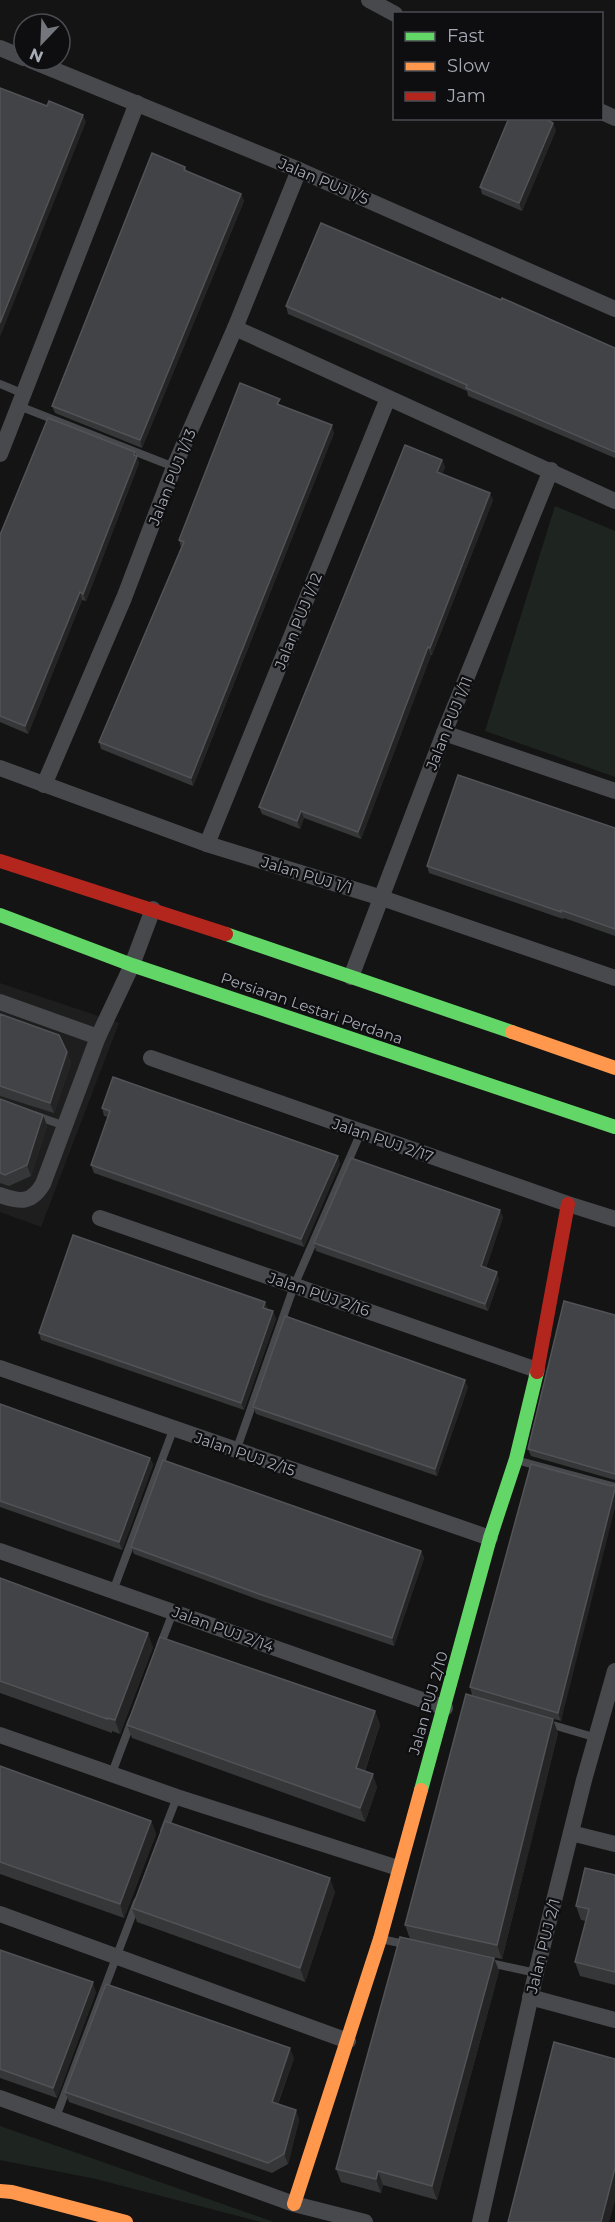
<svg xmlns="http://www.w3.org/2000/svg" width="615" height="2222" font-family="Montserrat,sans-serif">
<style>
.built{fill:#1e1e1f}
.park{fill:#1e241f}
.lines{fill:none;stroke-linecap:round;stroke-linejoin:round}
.lane{stroke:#48494d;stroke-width:8}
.street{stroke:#48494d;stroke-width:16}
.fast{stroke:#63d668;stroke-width:14}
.slow{stroke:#ff974d;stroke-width:14}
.jam{stroke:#b3261e;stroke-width:14}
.wall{fill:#363738}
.shaded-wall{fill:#242424}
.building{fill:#424346;stroke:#525357;stroke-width:1.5}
.labels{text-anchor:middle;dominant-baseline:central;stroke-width:4.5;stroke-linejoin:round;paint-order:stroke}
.street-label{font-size:15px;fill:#a6aab4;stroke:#0e0e10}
</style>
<rect width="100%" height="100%" fill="#141414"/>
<polygon class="built" points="0,983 119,1023 41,1227 0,1212"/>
<g class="park">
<polygon points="555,506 615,531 615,777 485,731"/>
<polygon points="0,2126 274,2222 261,2222 96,2179 0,2160"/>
</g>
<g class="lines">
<g class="lane">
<polyline points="0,384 24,394"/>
<polyline points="19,406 174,467"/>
<polyline points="34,1115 65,1126"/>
<polyline points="236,1451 294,1286 361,1132"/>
<polyline points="516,1460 615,1487"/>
<polyline points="113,1591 173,1430"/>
<polyline points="160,1646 173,1612"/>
<polyline points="546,1723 597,1738"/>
<polyline points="112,1773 132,1720"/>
<polyline points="164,1831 177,1797"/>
<polyline points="381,1939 409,1945"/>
<polyline points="486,1962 536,1973"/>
<polyline points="56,2117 137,1902"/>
</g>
<g class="street">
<polyline points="369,0 395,14"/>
<polyline points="0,48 24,58"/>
<polyline points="30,60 299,170 615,309"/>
<polyline points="602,112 615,118"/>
<polyline points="235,328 615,501"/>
<polyline points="0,454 137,103"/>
<polyline points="444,733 615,791"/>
<polyline points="0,768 207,844 382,898 615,978"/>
<polyline points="44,785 124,598 174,467 235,328 299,170"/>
<polyline points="207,844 388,398"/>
<polyline points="351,977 444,733 551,470"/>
<polyline points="0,1002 98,1037"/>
<polyline points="151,1058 568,1204 615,1219"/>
<path d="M0 1195C20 1202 31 1204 43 1184L98 1037 132 965 153 909"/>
<polyline points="100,1218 537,1370"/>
<polyline points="0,1368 490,1538"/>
<polyline points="0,1551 445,1708"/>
<polyline points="0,1735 177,1797 398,1868"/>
<polyline points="571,1833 615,1844"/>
<polyline points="0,1914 348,2041"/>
<polyline points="530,1997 615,2020"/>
<polyline points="0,2098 294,2204 365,2222"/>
<polyline points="480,2222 536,1973 584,1780 615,1671"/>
</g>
<g class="fast">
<polyline points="0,915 132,965 615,1127"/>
<polyline points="226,934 512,1032"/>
<polyline points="421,1790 490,1538 516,1459 537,1372"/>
</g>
<g class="slow">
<polyline points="512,1032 615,1068"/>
<polyline points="0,2191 12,2192 126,2222"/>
<polyline points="294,2204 380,1939 421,1790"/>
</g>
<g class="jam">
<polyline points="0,861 226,934"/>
<polyline points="537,1372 568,1204"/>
</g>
</g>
<g class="wall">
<polygon points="556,130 522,211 482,194 480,187"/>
<polygon points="185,167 187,171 241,194 244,201 142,448 55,413 52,406"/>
<polygon points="501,300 615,348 615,458 468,396 467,391 288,314 286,306"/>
<polygon points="282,406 334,433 193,786 101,749 99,742 181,547 179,540"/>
<polygon points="135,452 139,463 86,601 82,600 28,734 0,722 0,535"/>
<polygon points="442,460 445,467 442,474 493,500 432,655 431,655 361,839 304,818 300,829 262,814 259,807"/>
<polygon points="615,828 615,936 564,918 563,919 429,873 427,866"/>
<polygon points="0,1014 67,1052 71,1063 54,1113 0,1096"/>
<polygon points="0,1099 43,1115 47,1126 31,1176 9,1186 0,1183"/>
<polygon points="102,1108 340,1164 304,1247 94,1173 91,1165 108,1117 104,1116"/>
<polygon points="503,1217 486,1268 499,1279 488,1311 316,1251 314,1243"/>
<polygon points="265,1302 268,1310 273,1311 276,1319 244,1410 41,1340 39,1333"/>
<polygon points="615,1315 615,1480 531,1456 528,1449"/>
<polygon points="468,1387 437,1476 256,1414 253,1407"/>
<polygon points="0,1404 150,1458 153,1465 122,1550 0,1507"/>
<polygon points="611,1486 561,1721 472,1695 470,1687"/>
<polygon points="131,1547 421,1551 424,1558 394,1646 262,1601 134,1554"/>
<polygon points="0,1578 153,1647 120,1734 112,1731 112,1733 0,1693"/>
<polygon points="375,1711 380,1725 365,1771 377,1787 365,1822 132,1738 127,1725"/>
<polygon points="558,1733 502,1959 410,1939 405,1925"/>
<polygon points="0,1766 151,1821 156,1834 124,1918 0,1874"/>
<polygon points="615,1875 615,1985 580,1976 575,1962 586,1921 581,1920 576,1906"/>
<polygon points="335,1892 305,1982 137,1922 132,1908"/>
<polygon points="0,1950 96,1992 57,2098 0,2078"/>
<polygon points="494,1958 499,1971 437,2200 383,2185 381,2193 341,2182 336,2169"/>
<polygon points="294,2058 278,2104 296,2110 299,2120 288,2164 272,2173 69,2102 65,2092"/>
</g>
<g class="shaded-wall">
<polygon points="83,115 86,122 0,337 0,323"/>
<polygon points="553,123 556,130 522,211 519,203"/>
<polygon points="241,194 244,201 142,448 140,440"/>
<polygon points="332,425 334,433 193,786 191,778"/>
<polygon points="135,452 139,463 86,601 83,594"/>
<polygon points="442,460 445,467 440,479 437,472"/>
<polygon points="490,493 493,500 432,655 430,648"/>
<polygon points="80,592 82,600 28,734 25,726"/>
<polygon points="428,647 431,655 361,839 358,832"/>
<polygon points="301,811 304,818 300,829 297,821"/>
<polygon points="67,1052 71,1063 54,1113 50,1103"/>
<polygon points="43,1115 47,1126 31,1176 27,1165"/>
<polygon points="338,1156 340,1164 304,1247 301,1239"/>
<polygon points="500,1210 503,1217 484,1274 481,1266"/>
<polygon points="497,1272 499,1279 488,1311 485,1304"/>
<polygon points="265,1302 268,1310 263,1308"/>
<polygon points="273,1311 276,1319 244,1410 241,1403"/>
<polygon points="465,1380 468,1387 437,1476 435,1469"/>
<polygon points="150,1458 153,1465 122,1550 119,1542"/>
<polygon points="615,1489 615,1508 561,1721 558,1713"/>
<polygon points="421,1551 424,1558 394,1646 392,1638"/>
<polygon points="148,1633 153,1647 120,1734 115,1720"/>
<polygon points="375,1711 380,1725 361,1781 356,1768"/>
<polygon points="553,1719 558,1733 502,1959 497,1945"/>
<polygon points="373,1774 377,1787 365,1822 360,1808"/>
<polygon points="151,1821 156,1834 124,1918 120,1904"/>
<polygon points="330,1878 335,1892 305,1982 300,1968"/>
<polygon points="494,1958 499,1971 437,2200 432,2186"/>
<polygon points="93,1982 96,1992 57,2098 53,2088"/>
<polygon points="290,2048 294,2058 275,2111 272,2102"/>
<polygon points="296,2110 299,2120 288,2164 284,2154"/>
<polygon points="615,2168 615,2201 609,2222 601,2222"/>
<polygon points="378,2171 383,2185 381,2193 376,2179"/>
</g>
<g class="building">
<polygon points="0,88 47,106 49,101 83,115 0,323"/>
<polygon points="509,118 544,118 553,123 519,203 480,187"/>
<polygon points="152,153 185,167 184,170 241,194 140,440 52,406"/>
<polygon points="321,223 501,300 502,298 615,348 615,452 466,388 467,385 286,306"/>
<polygon points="240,383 280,399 277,404 332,425 191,778 99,742 184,542 179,540"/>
<polygon points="48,418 135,452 134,455 137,456 83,594 80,592 25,726 0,716 0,535"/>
<polygon points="405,445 442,460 437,472 490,493 430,648 428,647 358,832 301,811 297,821 259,807"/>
<polygon points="458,775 615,828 615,929 561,910 561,912 427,866"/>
<polygon points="0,1014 59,1035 67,1052 50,1103 0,1086"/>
<polygon points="113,1077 338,1156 301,1239 91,1165 110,1111 102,1108"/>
<polygon points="0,1099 43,1115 27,1165 5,1175 0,1173"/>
<polygon points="351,1158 500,1210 481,1266 497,1272 485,1304 314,1243"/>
<polygon points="73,1235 265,1302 263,1308 273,1311 241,1403 39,1333"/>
<polygon points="564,1301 615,1315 615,1474 528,1449"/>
<polygon points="285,1316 465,1380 435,1469 253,1407"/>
<polygon points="0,1404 150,1458 119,1542 0,1501"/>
<polygon points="163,1460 421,1551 392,1638 259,1594 131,1547"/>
<polygon points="531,1464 611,1486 615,1485 615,1489 558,1713 470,1687"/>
<polygon points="0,1578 148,1633 115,1720 107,1718 107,1719 0,1681"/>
<polygon points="160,1637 375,1711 356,1768 373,1774 360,1808 127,1725"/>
<polygon points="466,1694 553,1719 497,1945 405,1925"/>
<polygon points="0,1766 151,1821 120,1904 0,1862"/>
<polygon points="165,1821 330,1878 300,1968 132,1908"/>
<polygon points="585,1868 615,1875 615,1972 575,1962 589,1909 576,1906"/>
<polygon points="400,1937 494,1958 432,2186 378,2171 376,2179 336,2169"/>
<polygon points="0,1950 93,1982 53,2088 0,2069"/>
<polygon points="106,1984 290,2048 272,2102 296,2110 284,2154 268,2163 65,2092"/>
<polygon points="554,2042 615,2059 615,2168 601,2222 508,2222"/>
</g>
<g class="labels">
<g class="street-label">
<text transform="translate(324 181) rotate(23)">Jalan PUJ 1/5</text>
<text transform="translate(172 477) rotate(-68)">Jalan PUJ 1/13</text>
<text transform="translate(298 621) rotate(-68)">Jalan PUJ 1/12</text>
<text transform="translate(449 723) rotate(-68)">Jalan PUJ 1/11</text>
<text transform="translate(307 875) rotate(17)">Jalan PUJ 1/1</text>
<text transform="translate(312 1008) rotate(19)">Persiaran Lestari Perdana</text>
<text transform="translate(383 1140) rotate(19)">Jalan PUJ 2/17</text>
<text transform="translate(319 1294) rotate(19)">Jalan PUJ 2/16</text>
<text transform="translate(245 1454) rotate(19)">Jalan PUJ 2/15</text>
<text transform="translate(223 1629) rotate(20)">Jalan PUJ 2/14</text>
<text transform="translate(428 1703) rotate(-74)">Jalan PUJ 2/10</text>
<text transform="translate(543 1946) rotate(-76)">Jalan PUJ 2/1</text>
</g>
</g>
<rect x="393" y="12" width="210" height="108" fill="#0e0e10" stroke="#4b4c52" stroke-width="1.5"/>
<rect x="405" y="32" width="30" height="9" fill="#63d668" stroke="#4b4c52" stroke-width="1.5"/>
<text x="447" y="42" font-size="18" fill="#a6aab4">Fast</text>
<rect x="405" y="62" width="30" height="9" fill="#ff974d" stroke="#4b4c52" stroke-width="1.5"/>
<text x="447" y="72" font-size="18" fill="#a6aab4">Slow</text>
<rect x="405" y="92" width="30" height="9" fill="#b3261e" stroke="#4b4c52" stroke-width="1.5"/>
<text x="447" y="102" font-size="18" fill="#a6aab4">Jam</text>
<g transform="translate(42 42) rotate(203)"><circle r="28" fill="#0e0e10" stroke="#4b4c52" stroke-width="1.5"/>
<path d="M0-4.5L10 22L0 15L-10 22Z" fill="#73767c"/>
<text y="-9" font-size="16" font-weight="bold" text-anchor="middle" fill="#a6aab4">N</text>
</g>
</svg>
